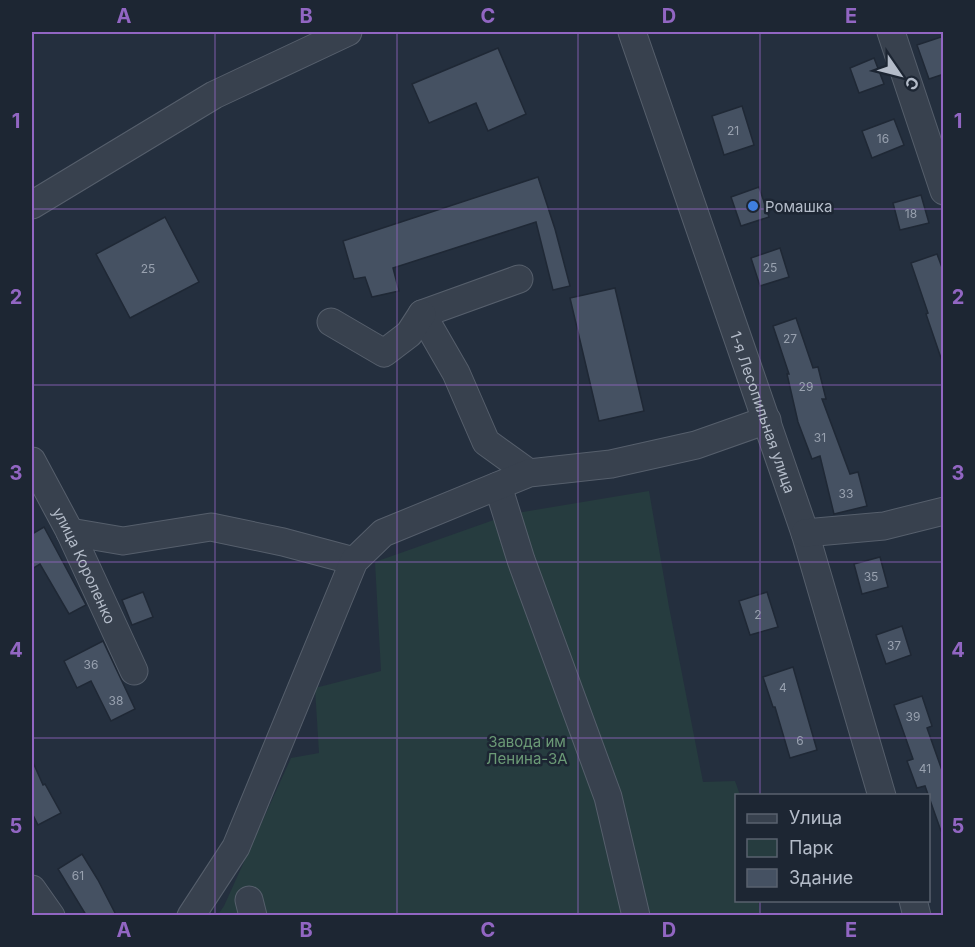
<svg xmlns="http://www.w3.org/2000/svg" width="975" height="947" font-family="Inter,sans-serif">
<style>
.green{fill:#263c3f}
.building{fill:#455162;stroke:#1f2835;stroke-width:1.5}
.lines{fill:none;stroke-linecap:round;stroke-linejoin:round}
.minor-casing{stroke:#565f6c;stroke-width:29}
.minor{stroke:#38414e;stroke-width:27}
.grid{fill:none;stroke:#9266c3;stroke-width:1.5;stroke-opacity:0.55}
.shop-dot{fill:#3f7fe0;stroke:#1d2633;stroke-width:2}
.labels{text-anchor:middle;dominant-baseline:central;stroke-width:5;stroke-linejoin:round;paint-order:stroke}
.number-label{font-size:12px;fill:#98a1af}
.poi-label{font-size:15px;fill:#b4bcc9;stroke:#1d2633;text-anchor:start}
.street-label{font-size:15px;fill:#b4bcc9;stroke:#1d2633}
.park-label{font-size:15px;fill:#6b9a76;stroke:#1d2633}
.neatline{fill:none;stroke:#9266c3;stroke-width:2}
.grid-label{font-size:20px;text-anchor:middle;font-weight:bold;fill:#9266c3}
</style>
<rect width="100%" height="100%" fill="#242f3e"/>
<polygon class="green" points="649,491 669,607 703,782 735,781 740,795 736,796 736,900 758,901 761,915 217,916 224,906 291,758 319,753 315,688 381,671 375,562 511,514"/>
<g class="building">
<polygon points="944,36 944,74 929,79 917,45"/>
<polygon points="498,48 526,114 488,131 476,103 429,123 412,84"/>
<polygon points="874,58 884,84 859,93 850,68"/>
<polygon points="742,106 754,145 724,155 712,116"/>
<polygon points="894,119 904,145 872,158 862,131"/>
<polygon points="538,177 555,229 570,286 553,290 536,222 393,268 399,291 372,297 365,277 354,279 343,241"/>
<polygon points="759,187 769,217 741,226 731,197"/>
<polygon points="921,195 929,223 900,230 893,203"/>
<polygon points="165,217 199,282 130,318 96,254"/>
<polygon points="780,248 789,277 760,286 751,258"/>
<polygon points="937,254 944,273 944,358 941,358 926,314 928,313 911,263"/>
<polygon points="615,288 644,411 599,421 570,298"/>
<polygon points="796,318 813,368 818,367 826,399 822,399 850,474 858,472 867,506 834,514 820,456 812,459 798,422 787,374 789,374 773,326"/>
<polygon points="44,527 86,605 69,614 40,564 32,569 32,534"/>
<polygon points="880,557 888,587 862,594 854,564"/>
<polygon points="143,592 153,617 132,625 122,600"/>
<polygon points="767,592 778,627 750,635 739,601"/>
<polygon points="902,626 911,655 886,664 876,635"/>
<polygon points="103,641 135,709 111,721 91,681 77,688 64,661"/>
<polygon points="793,667 817,750 790,758 775,707 773,707 763,677"/>
<polygon points="922,696 932,726 927,728 944,776 944,831 941,831 925,786 917,788 907,761 913,759 894,705"/>
<polygon points="32,760 43,785 45,784 61,813 38,825 32,813"/>
<polygon points="82,854 98,880 116,915 86,915 58,869"/>
</g>
<g class="lines">
<defs>
<g id="minor">
<path id="s1" d="M632 32 805 533 882 796"/>
<polyline points="891,32 944,191"/>
<polyline points="32,205 214,95 348,32"/>
<polyline points="519,279 422,314 456,373 486,442 529,473"/>
<polyline points="331,322 384,353 409,334 422,314"/>
<path id="s2" d="M32 461 70 532 134 671"/>
<polyline points="498,486 521,560 608,797 636,916"/>
<polyline points="70,532 123,541 211,527 283,542 354,561"/>
<polyline points="805,533 884,526 944,511"/>
<polyline points="32,889 51,916"/>
<polyline points="249,900 253,916"/>
<polyline points="913,900 917,916"/>
<polyline points="191,916 236,847 354,561 383,533 529,473 611,464 696,445 767,420"/>
</g>
</defs>
<use href="#minor" class="minor-casing"/>
<use href="#minor" class="minor"/>
</g>
<path class="grid" d="M215 32V916M397 32V916M578 32V916M760 32V796M32 209H944M32 385H944M32 562H944M32 738H944M760 900V916"/>
<circle class="shop-dot" cx="753" cy="206" r="6"/>
<g class="labels">
<g class="number-label">
<text x="733" y="130">21</text>
<text x="883" y="138">16</text>
<text x="911" y="213">18</text>
<text x="770" y="267">25</text>
<text x="148" y="268">25</text>
<text x="790" y="338">27</text>
<text x="806" y="386">29</text>
<text x="820" y="437">31</text>
<text x="846" y="493">33</text>
<text x="871" y="576">35</text>
<text x="758" y="614">2</text>
<text x="894" y="645">37</text>
<text x="91" y="664">36</text>
<text x="783" y="687">4</text>
<text x="116" y="700">38</text>
<text x="913" y="716">39</text>
<text x="800" y="740">6</text>
<text x="925" y="768">41</text>
<text x="78" y="875">61</text>
</g>
<g class="poi-label">
<text x="765" y="206">Ромашка</text>
</g>
<g class="street-label">
<text stroke="none"><textPath href="#s1" startOffset="402">1-я Лесопильная улица</textPath></text>
<text stroke="none"><textPath href="#s2" startOffset="117">улица Короленко</textPath></text>
</g>
<g class="park-label">
<text x="527" y="741">Завода им<tspan x="527" dy="17">Ленина-3А</tspan></text>
</g>
</g>
<rect width="975" height="947" fill="none" stroke="#1d2633" stroke-width="66"/>
<rect x="735" y="794" width="195" height="108" fill="#1d2633" stroke="#59626f" stroke-width="1.5"/>
<rect x="747" y="814" width="30" height="9" fill="#38414e" stroke="#59626f" stroke-width="1.5"/>
<text x="789" y="824" font-size="18" fill="#b4bcc9">Улица</text>
<rect x="747" y="839" width="30" height="18" fill="#263c3f" stroke="#59626f" stroke-width="1.5"/>
<text x="789" y="854" font-size="18" fill="#b4bcc9">Парк</text>
<rect x="747" y="869" width="30" height="18" fill="#455162" stroke="#59626f" stroke-width="1.5"/>
<text x="789" y="884" font-size="18" fill="#b4bcc9">Здание</text>
<g transform="translate(900 75) rotate(125)" stroke="#1d2633" stroke-width="4.5" paint-order="stroke">
<path d="M0-4.5L10 22L0 15L-10 22Z" fill="#b4bcc9"/>
<text y="-9" font-size="16" font-weight="bold" text-anchor="middle" fill="#b4bcc9">С</text>
</g>
<rect x="33" y="33" width="909" height="881" class="neatline"/>
<g class="grid-label">
<text x="124" y="23">A</text>
<text x="306" y="23">B</text>
<text x="488" y="23">C</text>
<text x="669" y="23">D</text>
<text x="851" y="23">E</text>
<text x="16" y="128">1</text>
<text x="958" y="128">1</text>
<text x="16" y="304">2</text>
<text x="958" y="304">2</text>
<text x="16" y="480">3</text>
<text x="958" y="480">3</text>
<text x="16" y="657">4</text>
<text x="958" y="657">4</text>
<text x="16" y="833">5</text>
<text x="958" y="833">5</text>
<text x="124" y="937">A</text>
<text x="306" y="937">B</text>
<text x="488" y="937">C</text>
<text x="669" y="937">D</text>
<text x="851" y="937">E</text>
</g>
</svg>
